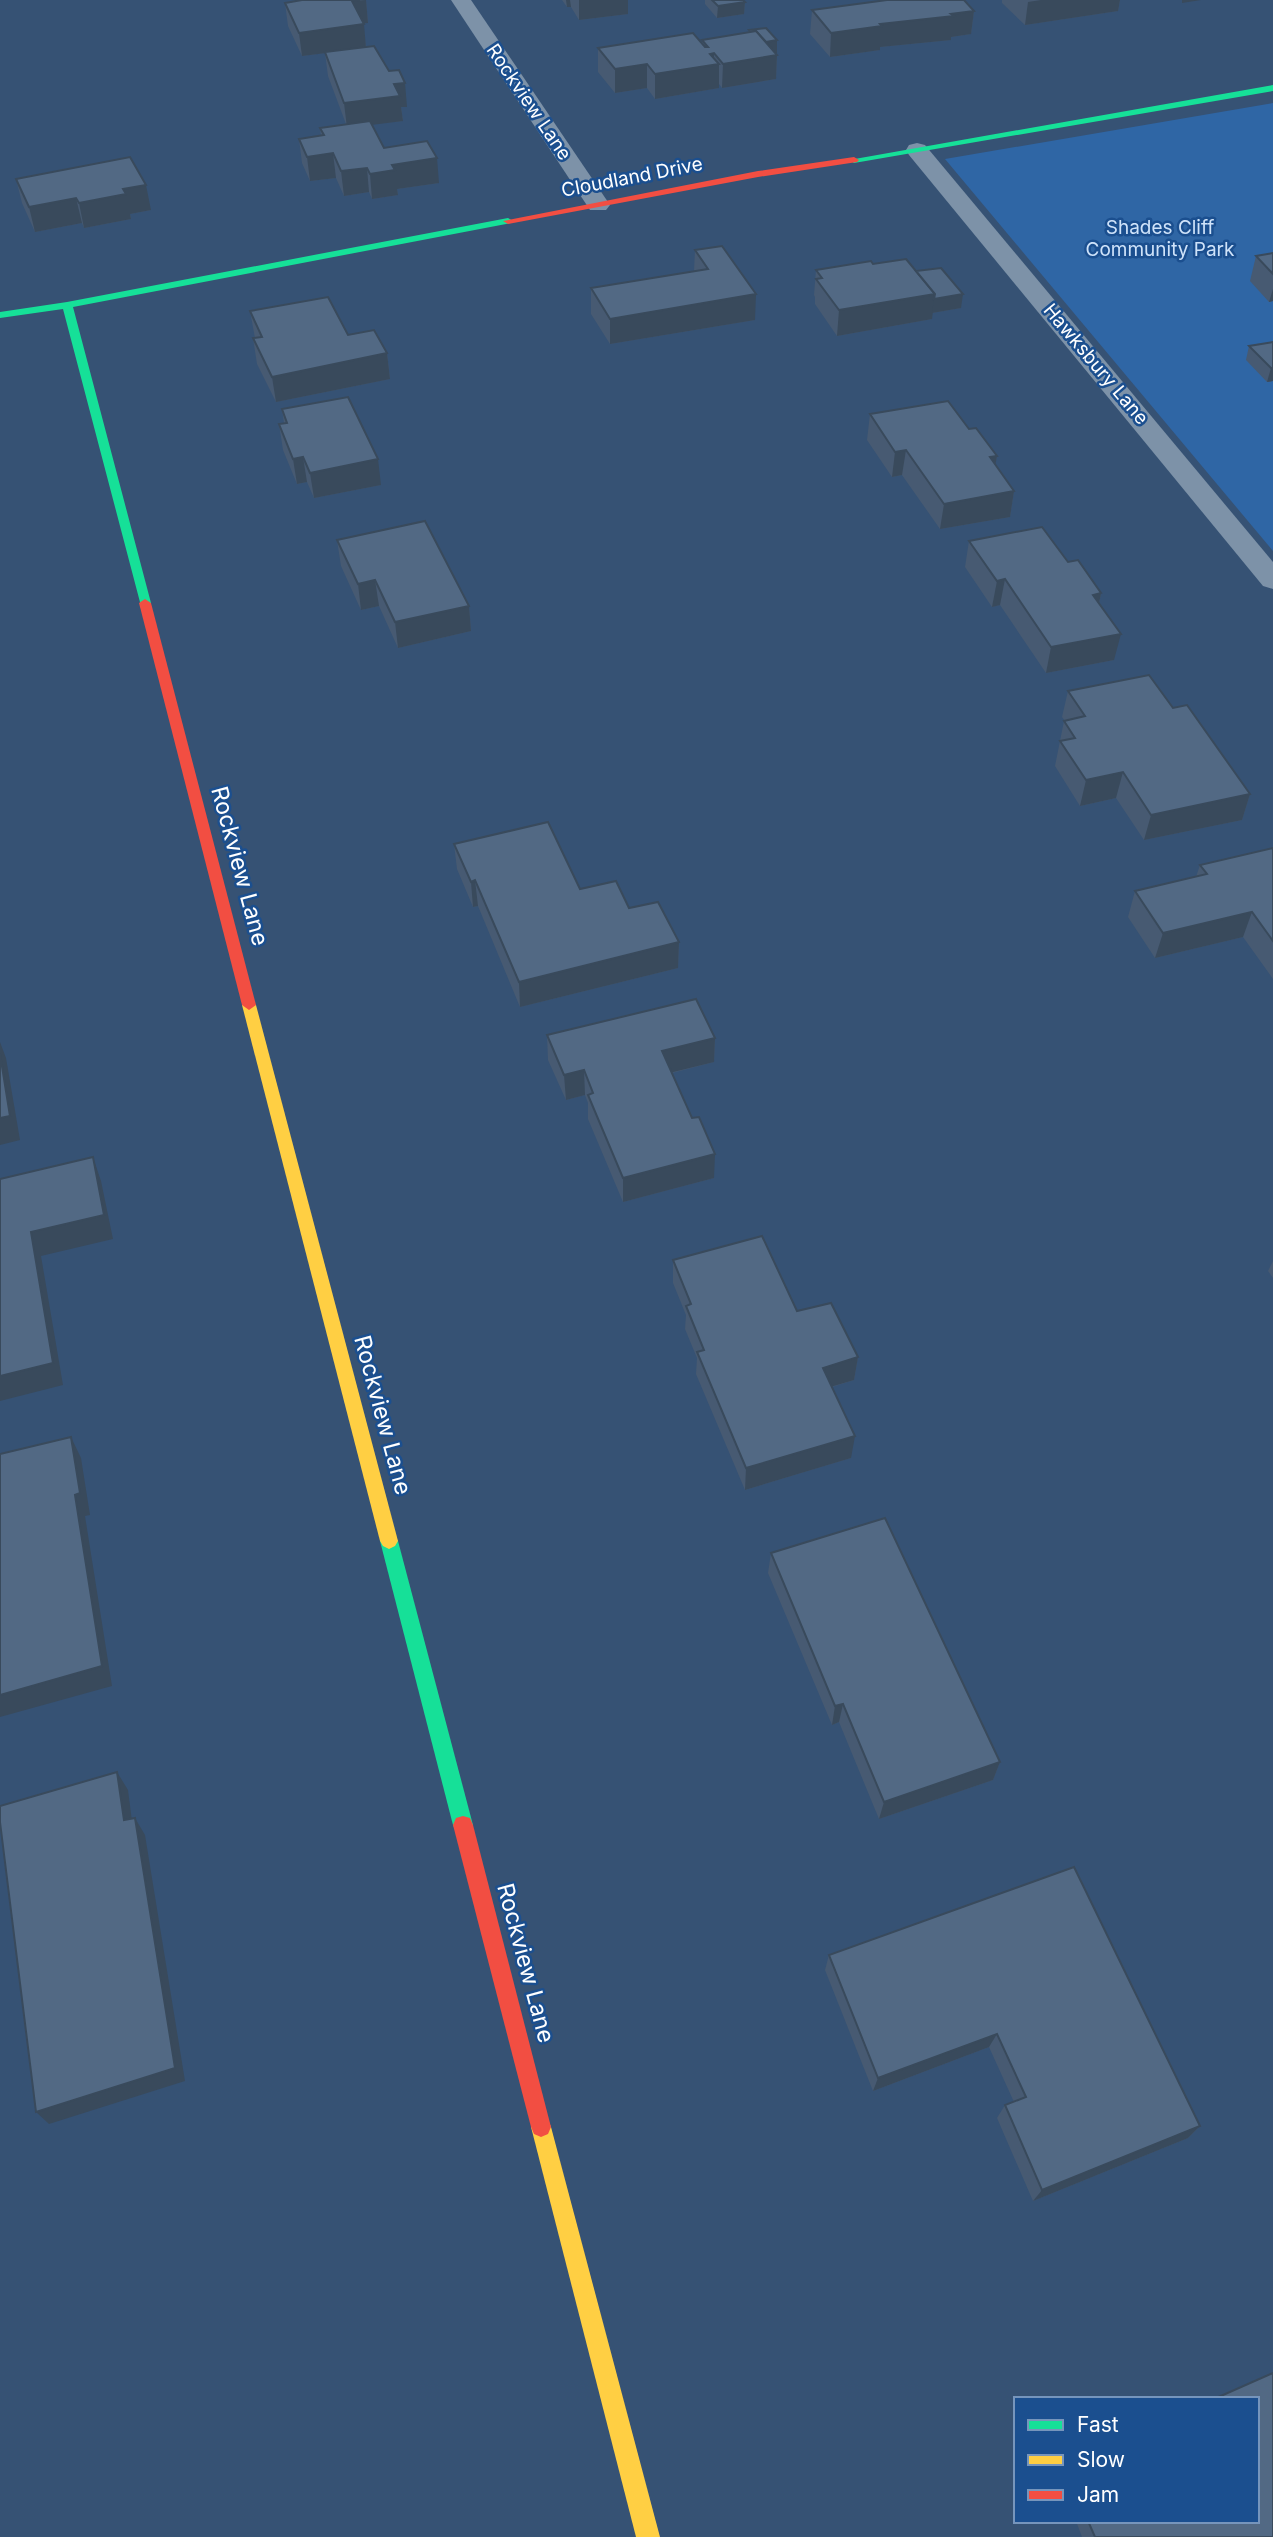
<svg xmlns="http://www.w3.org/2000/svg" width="1273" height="2537" font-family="Inter,sans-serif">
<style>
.green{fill:#2f66a5}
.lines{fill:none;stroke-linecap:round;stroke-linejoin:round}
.street{fill:#7d92a8;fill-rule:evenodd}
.fast{fill:#16e098;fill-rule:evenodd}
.slow{fill:#ffcf43;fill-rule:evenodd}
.jam{fill:#f24e42;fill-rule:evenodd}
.wall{fill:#475a72}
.shaded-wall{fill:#394a5c}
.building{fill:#526984;stroke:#394a5c;stroke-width:2}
.labels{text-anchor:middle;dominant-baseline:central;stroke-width:5;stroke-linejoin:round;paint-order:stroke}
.far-street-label{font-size:19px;fill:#fff;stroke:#1b4f8f}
.far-park-label{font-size:19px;fill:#cfe3fa;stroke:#1b4f8f}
.street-label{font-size:23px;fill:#fff;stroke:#1b4f8f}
</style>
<rect width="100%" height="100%" fill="#365274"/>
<polygon class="green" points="1273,103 1273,551 945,159"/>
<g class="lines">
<g class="street">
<polygon points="451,0 471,0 610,205 606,210 590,210"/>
<polygon points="917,143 925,145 1273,562 1273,589 1263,586 909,155 906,150 909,145"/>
</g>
<g class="fast">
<polygon points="1273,85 1273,91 854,163 849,160"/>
<polygon points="508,218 513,221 511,223 73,307 151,603 149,606 141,606 63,309 0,318 0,312 67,302"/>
<polygon points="389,1533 395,1536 398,1541 473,1825 470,1832 463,1834 456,1832 453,1825 380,1541 383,1536"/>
</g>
<g class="slow">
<polygon points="249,1000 256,1005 398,1541 395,1546 389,1549 383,1546 380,1541 242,1005"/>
<polygon points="541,2117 548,2120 551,2127 660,2537 636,2537 531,2127 534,2120"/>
</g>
<g class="jam">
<polygon points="854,157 859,160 857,162 758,177 508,224 503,221 758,171"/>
<polygon points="145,599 151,603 256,1005 249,1010 242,1005 139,603"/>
<polygon points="463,1816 470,1818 473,1825 551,2127 548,2134 541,2137 534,2134 531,2127 453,1825 456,1818"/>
</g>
</g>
<g class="wall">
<polygon points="301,0 366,0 368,23 363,23 366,47 407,107 401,107 403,121 372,124 384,148 439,183 397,189 398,195 372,199 369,192 344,196 336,178 310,181 302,163 299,139 321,136 320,128 346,124 328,76 325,53 302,56 288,26 285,3"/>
<polygon points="562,0 628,0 628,14 579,20 571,7 567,7"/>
<polygon points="705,0 743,0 745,2 744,14 717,18 705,4"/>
<polygon points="1002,0 1120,0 1118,11 1025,25 1002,3"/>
<polygon points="812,10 974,11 971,34 951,37 951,40 880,47 880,50 830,57 810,34"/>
<polygon points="749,30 777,53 775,53 777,55 776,79 722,88 719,84 719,88 655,99 647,88 615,93 598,72 598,48 702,44 702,40 749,32"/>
<polygon points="16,179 151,210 130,214 131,219 84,228 82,223 35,232 22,203"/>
<polygon points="695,250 755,320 610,344 591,314 591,288 694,271"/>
<polygon points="1273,253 1273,301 1269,302 1250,281 1256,256"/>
<polygon points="873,264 916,271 961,308 932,313 932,319 837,336 815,304 815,297 814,295 816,270"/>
<polygon points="250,311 348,335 387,353 390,379 276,402 257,364 253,338 255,338"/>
<polygon points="1273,342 1273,381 1267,382 1246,360 1249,346"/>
<polygon points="282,409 381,485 314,498 307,482 297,484 283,450 279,424 284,423"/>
<polygon points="870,414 969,429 997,456 995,465 1014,491 1010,517 940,529 902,475 892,477 867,440"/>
<polygon points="337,540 469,606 471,631 398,648 379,606 361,610 341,566"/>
<polygon points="969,541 1068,562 1101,593 1099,604 1114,660 1046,673 1000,605 992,607 965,567"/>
<polygon points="1068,691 1173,708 1250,794 1242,820 1144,840 1116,798 1080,806 1055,766 1064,721 1065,721 1062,717"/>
<polygon points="454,844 629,908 679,942 678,968 520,1007 478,906 473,907 457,869"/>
<polygon points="1273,848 1273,979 1243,937 1155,958 1128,917 1135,891 1196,877 1200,865"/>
<polygon points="547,1035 715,1038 714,1062 672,1073 714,1178 623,1202 588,1119 588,1103 585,1095 566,1100 548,1060"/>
<polygon points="673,1260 797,1311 858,1357 854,1380 832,1387 851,1458 745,1490 696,1374 697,1358 685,1329 686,1315 673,1283"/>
<polygon points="1273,1261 1273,1278 1268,1271"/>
<polygon points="771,1553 1000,1762 993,1780 879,1819 839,1722 832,1725 768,1573"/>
<polygon points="829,1955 1200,2126 1188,2138 1033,2201 997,2118 1005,2105 1014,2102 989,2047 873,2091 825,1970"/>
<polygon points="1076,2521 1257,2521 1273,2537 1082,2537"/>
</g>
<g class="shaded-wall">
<polygon points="366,0 368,23 355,24 352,1"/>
<polygon points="566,0 570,0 571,7 567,7"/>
<polygon points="579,0 628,0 628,14 579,20"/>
<polygon points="1041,0 1120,0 1118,11 1025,25 1028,2"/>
<polygon points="1182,0 1201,0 1182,3"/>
<polygon points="745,2 744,14 717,18 718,6"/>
<polygon points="974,11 971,34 951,37 951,40 880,47 880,50 830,57 831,33 880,24"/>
<polygon points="364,24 366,48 302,56 299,33"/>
<polygon points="777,40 777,53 759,55 760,43"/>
<polygon points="714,53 714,65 719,64 719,88 655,99 655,74"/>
<polygon points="777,55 776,79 722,88 723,64"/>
<polygon points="647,64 647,88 615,93 615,69"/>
<polygon points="405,83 407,107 401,107 403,121 347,128 344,103 394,84"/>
<polygon points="333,153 336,178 310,181 307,157"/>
<polygon points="437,158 439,183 397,189 398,195 372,199 370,174 392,165"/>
<polygon points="367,168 369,192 344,196 341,171"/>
<polygon points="146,185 151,210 130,214 131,219 84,228 79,203 123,189"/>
<polygon points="76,198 82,223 35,232 29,207"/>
<polygon points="1273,289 1273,301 1269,302"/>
<polygon points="756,294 755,320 610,344 610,319"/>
<polygon points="935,294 932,319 837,336 839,310"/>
<polygon points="963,294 961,308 932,313 934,299"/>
<polygon points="387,353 390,379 276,402 272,377"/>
<polygon points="1271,368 1273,368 1273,381 1267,382"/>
<polygon points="906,450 902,475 892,477 895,452"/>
<polygon points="997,456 992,482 990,457"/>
<polygon points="303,457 307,482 297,484 293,459"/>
<polygon points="378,459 381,485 314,498 310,473"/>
<polygon points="1014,491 1010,517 940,529 944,504"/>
<polygon points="1005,579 1000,605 992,607 997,581"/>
<polygon points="375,580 379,606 361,610 358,584"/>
<polygon points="1101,593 1096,619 1093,595"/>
<polygon points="469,606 471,631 398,648 395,622"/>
<polygon points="1121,634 1114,660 1046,673 1051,647"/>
<polygon points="1123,772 1116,798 1080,806 1086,780"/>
<polygon points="1250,794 1242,820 1144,840 1151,815"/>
<polygon points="475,880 478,906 473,907 471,882"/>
<polygon points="1252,912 1243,937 1155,958 1163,933"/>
<polygon points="679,942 678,968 520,1007 519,982"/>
<polygon points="715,1038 714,1062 661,1075 662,1051"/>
<polygon points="0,1042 6,1058 20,1140 0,1145"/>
<polygon points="584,1070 585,1095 566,1100 564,1075"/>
<polygon points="715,1154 714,1178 623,1202 623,1178"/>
<polygon points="93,1157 101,1181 113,1239 41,1256 63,1385 0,1401 0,1376 31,1232"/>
<polygon points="858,1357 854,1380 820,1390 823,1368"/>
<polygon points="855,1436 851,1458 745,1490 746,1468"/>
<polygon points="71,1437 81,1458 90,1515 85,1516 112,1686 0,1717 0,1695 75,1495"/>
<polygon points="843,1704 839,1722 832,1725 835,1706"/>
<polygon points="1000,1762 993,1780 879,1819 884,1802"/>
<polygon points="117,1772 128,1790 134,1837 124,1820"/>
<polygon points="135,1818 145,1835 185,2081 49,2124 36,2112"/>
<polygon points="997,2034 989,2047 873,2091 878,2078"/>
<polygon points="1200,2126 1188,2138 1033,2201 1042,2190"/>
</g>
<g class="building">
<polygon points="302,0 360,0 352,1 364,24 299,33 285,3"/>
<polygon points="712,0 743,0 745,2 718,6"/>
<polygon points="887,0 964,0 974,11 951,14 954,16 880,24 882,26 831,33 812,10"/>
<polygon points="766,28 777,40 766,42 756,31 751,32 749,30"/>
<polygon points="756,31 777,55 723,64 714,53 710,54 719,64 655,74 647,64 615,69 598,48 693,33 705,47 708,47 702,40"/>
<polygon points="374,46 389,71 399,70 405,83 394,84 400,96 344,103 325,52"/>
<polygon points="370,121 384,148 427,141 437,158 392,165 395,170 370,174 367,168 341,171 333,153 307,157 299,139 324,135 320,128"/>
<polygon points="130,157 146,185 123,189 126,194 79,203 76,198 29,207 16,179"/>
<polygon points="722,246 756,294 610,319 591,288 708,269 695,250"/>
<polygon points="1273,253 1273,274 1256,256"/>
<polygon points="906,259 935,294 839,310 816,279 822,278 816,270 871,261 873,264"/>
<polygon points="941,268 963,294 934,299 935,294 916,271"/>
<polygon points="328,297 348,335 374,330 387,353 272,377 253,338 262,337 250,311"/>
<polygon points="1273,342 1273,368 1271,368 1249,346"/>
<polygon points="348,397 378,459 310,473 303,457 293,459 279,424 287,423 282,409"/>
<polygon points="948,401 969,429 976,428 997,456 990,457 1014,491 944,504 906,450 895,452 870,414"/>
<polygon points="425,521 469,606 395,622 375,580 358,584 337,540"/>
<polygon points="1042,527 1068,562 1078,560 1101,593 1093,595 1121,634 1051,647 1005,579 997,581 969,541"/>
<polygon points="1149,675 1173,708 1187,705 1250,794 1151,815 1123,772 1086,780 1060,741 1075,738 1064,721 1085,716 1068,691"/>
<polygon points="548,822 580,889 616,881 629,908 658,902 679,942 519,982 475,880 471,882 454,844"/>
<polygon points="1273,848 1273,941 1252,912 1163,933 1135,891 1207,874 1200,865"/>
<polygon points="696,999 715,1038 662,1051 692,1118 699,1117 715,1154 623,1178 588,1095 593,1093 584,1070 564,1075 547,1035"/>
<polygon points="0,1054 10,1116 0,1118"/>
<polygon points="93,1157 104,1215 31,1232 53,1363 0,1376 0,1179"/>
<polygon points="762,1236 797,1311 831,1303 858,1357 823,1368 855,1436 746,1468 697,1352 704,1350 686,1306 691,1304 673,1260"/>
<polygon points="71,1437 80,1493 75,1495 102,1666 0,1695 0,1454"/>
<polygon points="885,1518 1000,1762 884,1802 843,1704 835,1706 771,1553"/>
<polygon points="117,1772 124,1820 135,1818 175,2068 36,2112 0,1822 0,1806"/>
<polygon points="1074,1867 1200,2126 1042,2190 1005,2105 1026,2097 997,2034 878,2078 829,1955"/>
<polygon points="1273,2373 1273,2537 1095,2537 1088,2521 1257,2521 1257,2399 1214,2399"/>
</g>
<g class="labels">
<g class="far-street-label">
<text transform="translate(529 102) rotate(56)">Rockview Lane</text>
<text transform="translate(632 177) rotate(-11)">Cloudland Drive</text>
<text transform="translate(1096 364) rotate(50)">Hawksbury Lane</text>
</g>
<g class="far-park-label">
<text x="1160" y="227">Shades Cliff<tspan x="1160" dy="22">Community Park</tspan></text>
</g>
<g class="street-label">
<text transform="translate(240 866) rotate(75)">Rockview Lane</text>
<text transform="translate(383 1415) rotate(75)">Rockview Lane</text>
<text transform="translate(526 1963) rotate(75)">Rockview Lane</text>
</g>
</g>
<rect x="1014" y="2397" width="245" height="126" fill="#1b4f8f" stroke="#7695bc" stroke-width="2"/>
<rect x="1028" y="2420" width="35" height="10" fill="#16e098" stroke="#7695bc" stroke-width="2"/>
<text x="1077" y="2432" font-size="21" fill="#ffffff">Fast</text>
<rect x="1028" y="2455" width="35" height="10" fill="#ffcf43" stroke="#7695bc" stroke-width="2"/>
<text x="1077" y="2467" font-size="21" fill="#ffffff">Slow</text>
<rect x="1028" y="2490" width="35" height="10" fill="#f24e42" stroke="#7695bc" stroke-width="2"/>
<text x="1077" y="2502" font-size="21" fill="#ffffff">Jam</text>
</svg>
